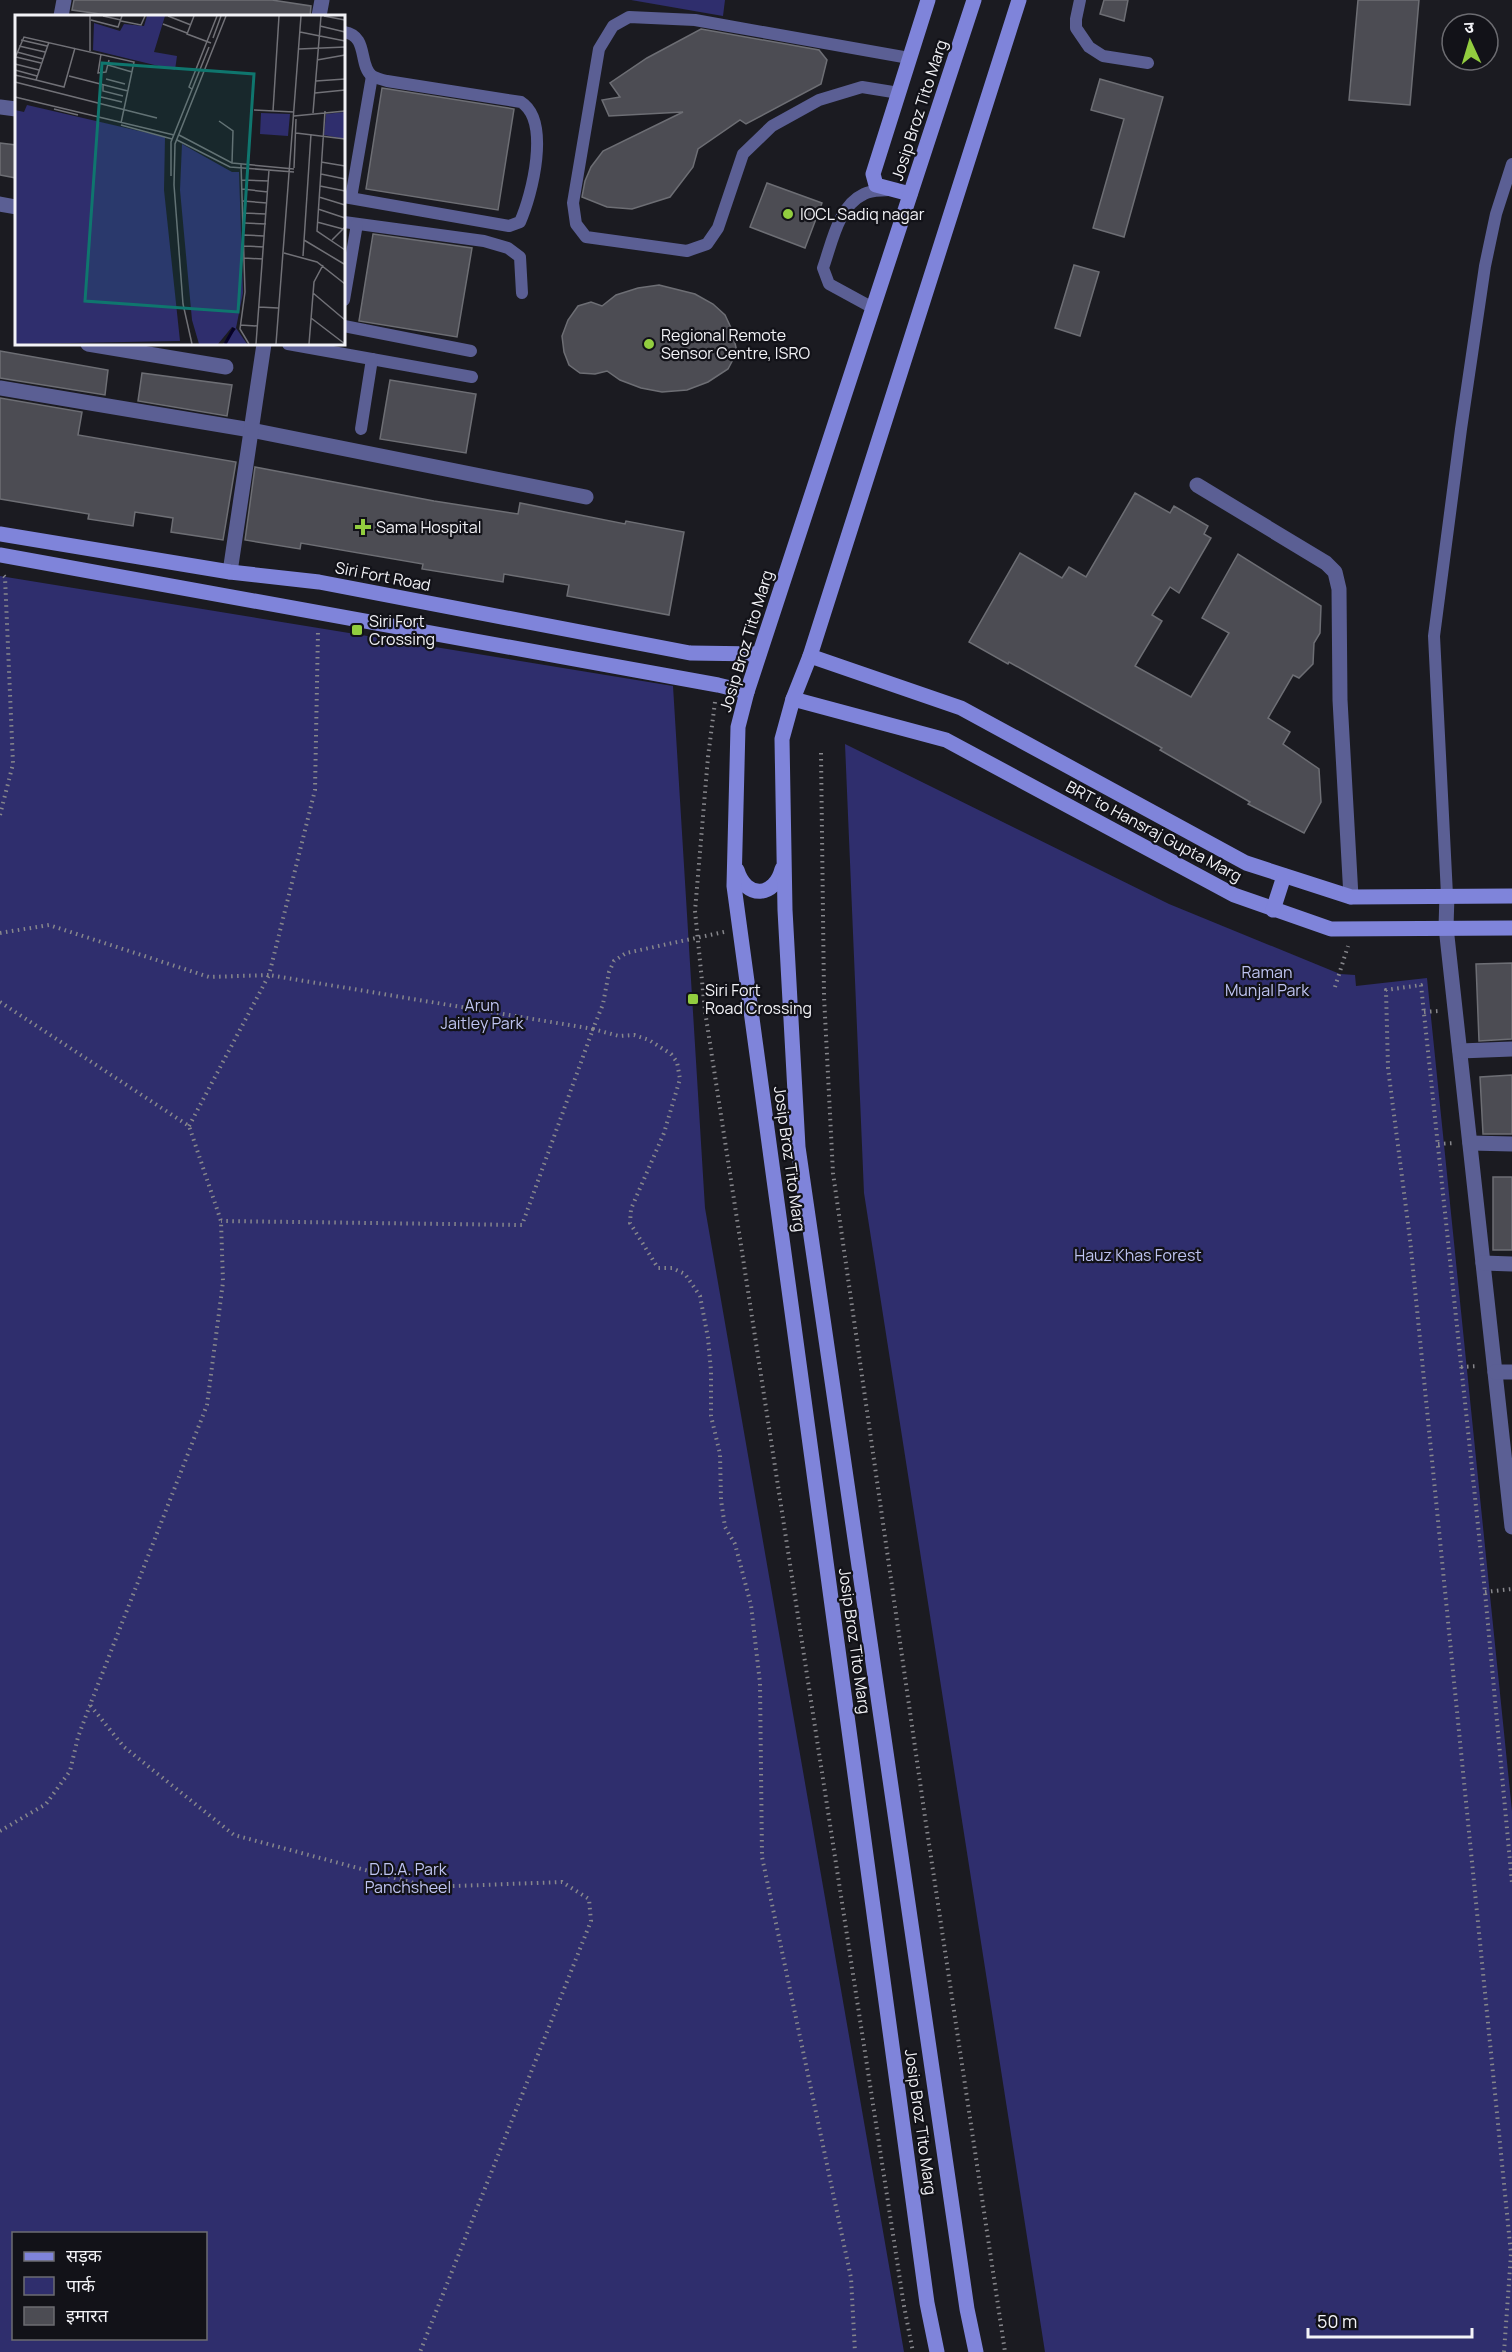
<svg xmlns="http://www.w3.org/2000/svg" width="1512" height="2352" font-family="Manrope,'Noto Sans Devanagari',sans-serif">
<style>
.green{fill:#2f2e6d;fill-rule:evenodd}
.building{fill:#4c4c53;stroke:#6d6e74;stroke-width:1.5}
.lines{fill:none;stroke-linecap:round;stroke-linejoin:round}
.path{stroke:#87878c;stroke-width:4;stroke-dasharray:1.5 4.5;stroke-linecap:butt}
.lane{stroke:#5b5f94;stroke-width:12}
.street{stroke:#5b5f94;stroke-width:15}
.secondary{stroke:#7f84da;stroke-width:15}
.poi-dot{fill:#92cd3f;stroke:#121218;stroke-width:2}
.labels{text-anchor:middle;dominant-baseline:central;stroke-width:4.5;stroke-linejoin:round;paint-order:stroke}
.street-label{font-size:16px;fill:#f3f3f7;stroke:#121218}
.poi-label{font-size:16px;fill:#f3f3f7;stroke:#121218;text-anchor:start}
.park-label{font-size:16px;fill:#bfc4f1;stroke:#121218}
.inset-river{fill:none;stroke:#060127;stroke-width:3}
.inset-road{fill:none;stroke:#717177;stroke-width:1.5}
.view{fill:#0f766e;fill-opacity:0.15;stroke:#0f766e;stroke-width:3}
.inset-edge{fill:none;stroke:#f3f3f7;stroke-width:3}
</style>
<rect width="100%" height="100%" fill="#1b1b21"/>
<g class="green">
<polygon points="631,0 725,0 723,16"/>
<path d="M0 576 673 686 705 1208 904 2352H0ZM14 2234H206V2338H14Z"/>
<polygon points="845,744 1169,904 1340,974 1355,975 1356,986 1427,978 1512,1811 1512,2352 1045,2352 864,1193"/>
</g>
<g class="building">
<polygon points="74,0 272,0 311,6 310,16 114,16 72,10"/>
<polygon points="1104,0 1128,0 1124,21 1100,14"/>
<polygon points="1358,0 1419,0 1410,105 1349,100"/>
<polygon points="701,29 819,50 827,60 821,84 746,124 740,120 698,149 693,167 670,197 632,209 607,207 582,197 585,181 591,167 603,151 683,112 609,116 602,100 620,97 610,83 647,58"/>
<polygon points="1100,79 1163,97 1124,237 1093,228 1124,119 1091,110"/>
<polygon points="382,88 514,109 498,210 366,189"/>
<polygon points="0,143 16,145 16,178 0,175"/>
<polygon points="767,183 822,203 805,248 750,227"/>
<polygon points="373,234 472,248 457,337 359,321"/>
<polygon points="1074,265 1099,272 1080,336 1055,328"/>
<polygon points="659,285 695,294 713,304 725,315 732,330 737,352 728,369 708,382 687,390 662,392 641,388 620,380 607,371 595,374 580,373 569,365 564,352 562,336 568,320 578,306 591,302 602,306 616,295 638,288"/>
<polygon points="0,351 108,370 105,395 0,378"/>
<polygon points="142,373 232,385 227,416 138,401"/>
<polygon points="390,380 476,394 466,453 380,439"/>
<polygon points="0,398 82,412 78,435 236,462 223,540 171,532 173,518 135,512 133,526 88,519 89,514 0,499"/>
<polygon points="255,467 434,501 518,514 520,503 625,524 626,521 684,532 669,615 567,596 569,585 504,574 503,582 422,569 423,564 301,543 300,549 245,540"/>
<polygon points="1135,493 1170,513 1174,506 1208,526 1204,534 1211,538 1179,593 1170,587 1152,615 1162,621 1135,666 1191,697 1229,633 1202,618 1238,554 1321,606 1320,633 1314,643 1313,664 1299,678 1293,675 1268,718 1290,732 1283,744 1319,769 1321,802 1304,833 1248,804 1250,802 1160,750 1162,748 1009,662 1008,664 969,642 1020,553 1062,578 1069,567 1086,577"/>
<polygon points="1512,963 1512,1039 1479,1041 1476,964"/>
<polygon points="1512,1075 1512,1134 1483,1134 1480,1077"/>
<rect x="1493" y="1177" width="19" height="73"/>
</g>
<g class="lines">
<g class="path">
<polyline points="715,702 708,757 695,911 705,1011 904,2306 913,2352"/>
<polyline points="821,753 824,996 833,1173 925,1817 1005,2352"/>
<polyline points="0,815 13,764 5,577 3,575"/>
<polyline points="724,932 626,953 614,961 609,972 603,1004 593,1029 619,1036 634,1035 649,1040 671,1054 677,1062 680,1079 664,1133 631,1209 630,1223 658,1268 672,1268 685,1274 700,1296 708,1338 711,1371 711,1416 720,1454 721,1500 725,1527 735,1544 751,1605 760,1683 762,1857 851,2278 855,2352"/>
<polyline points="0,933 49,925 209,977 269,975 315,790 318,630"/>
<polyline points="1335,987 1348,946"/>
<polyline points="0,1002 189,1126 221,1221 223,1282 207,1405 90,1705 124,1747 234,1835 429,1887 562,1882 589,1899 591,1921 420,2352"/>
<polyline points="1424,1012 1438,1011"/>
<polyline points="189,1126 269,975 593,1029 522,1225 221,1221"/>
<polyline points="1438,1144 1454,1143"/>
<polyline points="1461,1367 1478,1366"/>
<polyline points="1485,1592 1512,1589"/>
<polyline points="0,1831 46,1804 70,1771 78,1737 90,1705"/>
<polyline points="1504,2352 1511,2254 1410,1239 1388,1068 1386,990 1421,985 1485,1592 1512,1883"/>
</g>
<g class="lane">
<polyline points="1080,0 1076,19 1076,28 1089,47 1103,56 1148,63"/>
<path d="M344 32C369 36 358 65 372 76 376 78 383 80 387 81L521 102C551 121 532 195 520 222L509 226 344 197"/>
<polyline points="899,93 862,87 819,100 772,126 743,154 718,228 707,244 687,251 586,237 576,224 573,203 599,49 613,26 629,17 695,20 909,58"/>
<polyline points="351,198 372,76"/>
<polyline points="344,222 484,241 508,248 520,257 522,293"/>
<polyline points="344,300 357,224"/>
<path d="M873 308 829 284 823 268C832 243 838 206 864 194 871 190 880 191 888 190"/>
<polyline points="344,326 471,351"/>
<polyline points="288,344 472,377"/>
<polyline points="361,429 372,359"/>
<polyline points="1447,895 1434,636 1461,429 1485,266 1496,214 1512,164"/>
</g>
<g class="street">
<polyline points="61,16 64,0"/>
<polyline points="319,16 322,0"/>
<polyline points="0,107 16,109"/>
<polyline points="0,204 16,207"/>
<polyline points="88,344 226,367"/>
<polyline points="0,388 251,430 586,497"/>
<polyline points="1197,485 1326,563 1335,572 1339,589 1340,700 1351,897"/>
<polyline points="230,572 264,344"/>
<polyline points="1447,895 1446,927 1512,1527"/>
<polyline points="1460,1051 1512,1049"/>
<polyline points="1470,1143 1512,1144"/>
<polyline points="1483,1263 1512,1264"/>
<polyline points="1495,1372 1512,1372"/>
</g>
<g class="secondary">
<polyline points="910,194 876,185 873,174 928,0"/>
<polyline points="0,534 230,572 319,582 690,653 759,654"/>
<polyline points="0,555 718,685 747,692"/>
<polyline points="810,656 961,708 1246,863 1351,897 1512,896"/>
<polyline points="793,699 946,740 1234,895 1331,929 1512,928"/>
<path d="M737 870C746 900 775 897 782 869"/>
<polyline points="1273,910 1284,876"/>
<polyline points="937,2352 927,2303 734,886 738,727 747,692 974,0"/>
<polyline points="976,2352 967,2309 798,1147 785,910 782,739 793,699 810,656 1019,0"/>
</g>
</g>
<g class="poi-dot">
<circle cx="788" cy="214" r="6"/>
<circle cx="649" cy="344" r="6"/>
<path d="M360 518h6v6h6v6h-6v6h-6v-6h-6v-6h6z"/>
<rect x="351" y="624" width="12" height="12" rx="3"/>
<rect x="687" y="993" width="12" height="12" rx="3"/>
</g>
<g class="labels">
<g class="street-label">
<text transform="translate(919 110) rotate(-72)">Josip Broz Tito Marg</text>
<text transform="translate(383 576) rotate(11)">Siri Fort Road</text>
<text transform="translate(746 641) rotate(-73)">Josip Broz Tito Marg</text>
<text transform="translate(1154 831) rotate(28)">BRT to Hansraj Gupta Marg</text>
<text transform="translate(790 1159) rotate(82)">Josip Broz Tito Marg</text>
<text transform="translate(855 1641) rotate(82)">Josip Broz Tito Marg</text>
<text transform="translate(921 2122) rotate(82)">Josip Broz Tito Marg</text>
</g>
<g class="poi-label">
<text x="800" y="214">IOCL Sadiq nagar</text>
<text x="661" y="335">Regional Remote<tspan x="661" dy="18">Sensor Centre, ISRO</tspan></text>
<text x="376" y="527">Sama Hospital</text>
<text x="369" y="621">Siri Fort<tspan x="369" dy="18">Crossing</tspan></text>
<text x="705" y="990">Siri Fort<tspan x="705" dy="18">Road Crossing</tspan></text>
</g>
<g class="park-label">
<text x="1267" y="972">Raman<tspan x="1267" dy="18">Munjal Park</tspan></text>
<text x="482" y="1005">Arun<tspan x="482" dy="18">Jaitley Park</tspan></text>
<text x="1138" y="1255">Hauz Khas Forest</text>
<text x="408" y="1869">D.D.A. Park<tspan x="408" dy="18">Panchsheel</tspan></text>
</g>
</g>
<g transform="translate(15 15)">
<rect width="330" height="330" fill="#1b1b21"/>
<path d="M132 1H150L139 37 162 41 160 55 78 35 79 8 105 16 109 9 129 11ZM12 90 150 122 149 175 165 326 0 329V95L9 97ZM330 97V124L309 120 311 99ZM246 98 275 99 273 121 245 119ZM167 129 217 157H224L228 278 221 313 232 329H208L221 314 217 312 203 329H184L177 305 165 175Z" fill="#2f2e6d"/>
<path class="inset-river" d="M210 329 219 313"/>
<path class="inset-road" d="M88 1 106 5M153 1 176 10M179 1 172 19 196 28M309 1 330 5M76 5 103 12 107 1M106 6 126 10 130 1M148 9 172 18M305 11 330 17M285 17 330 26M198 23 206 1M6 25 32 31M34 27 21 65 49 72 60 33M4 31 30 37M284 34 330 32M75 36V1M2 37 28 44M86 39 83 58 91 57 94 45M1 42 26 48M0 43 9 22 119 47 106 108M302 45 330 40M0 49 24 55M93 50 117 57M0 55 22 61M0 60 21 65M54 61 113 76M91 64 110 69M301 66 330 64M0 67 142 103M88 70V76L108 81M177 74 174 72 202 1M300 78 330 75M0 82 159 120M86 82 107 87M39 94 63 100M239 95 279 97M258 96 264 1M310 96 302 216 330 235M298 98 306 1M279 101 330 96M204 106 218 116 217 148M106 110 157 124M281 118 330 124M164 120 217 148 279 154M162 125 215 152 279 157M306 147 330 151M226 149 230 277 225 314 234 329M279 153 281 104M306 159 330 164M156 161V127L194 32M227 165 254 166M305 171 330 176M227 174 253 177M304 182 330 190M228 186 252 188M303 194 330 203M228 198 251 199M302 207 328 214M229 208 251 209M229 220 249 221M289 225 329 249M317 225 330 212M229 231 249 232M269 238 302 247 330 269M288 241 296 119M229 243 248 244M298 278 330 305M244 292 263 293M296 303 330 329M225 310 243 311M177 329 168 289 159 170 160 129 211 1M241 329 254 155M261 329 286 1M294 329 299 267 308 250"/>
<path class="view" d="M87 48 239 59 223 297 70 286Z"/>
<rect width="330" height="330" class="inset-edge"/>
</g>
<rect x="12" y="2232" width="195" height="108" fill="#121218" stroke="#6c6c71" stroke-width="1.5"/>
<rect x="24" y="2252" width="30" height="9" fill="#7f84da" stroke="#6c6c71" stroke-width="1.5"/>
<text x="66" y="2262" font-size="18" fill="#f3f3f7">सड़क</text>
<rect x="24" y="2277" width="30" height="18" fill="#2f2e6d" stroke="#6c6c71" stroke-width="1.5"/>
<text x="66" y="2292" font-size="18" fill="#f3f3f7">पार्क</text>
<rect x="24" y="2307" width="30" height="18" fill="#4c4c53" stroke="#6c6c71" stroke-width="1.5"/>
<text x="66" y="2322" font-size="18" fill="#f3f3f7">इमारत</text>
<g transform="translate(1470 42) rotate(356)"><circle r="28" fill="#121218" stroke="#6c6c71" stroke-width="1.5"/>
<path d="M0-4.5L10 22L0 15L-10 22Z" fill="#92cd3f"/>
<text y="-9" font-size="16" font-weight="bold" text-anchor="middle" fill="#f3f3f7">उ</text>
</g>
<path d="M1308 2328v9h164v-9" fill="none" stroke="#f3f3f7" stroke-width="3"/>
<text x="1317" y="2328" font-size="18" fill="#f3f3f7" stroke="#121218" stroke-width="4.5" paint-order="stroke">50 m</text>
</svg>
